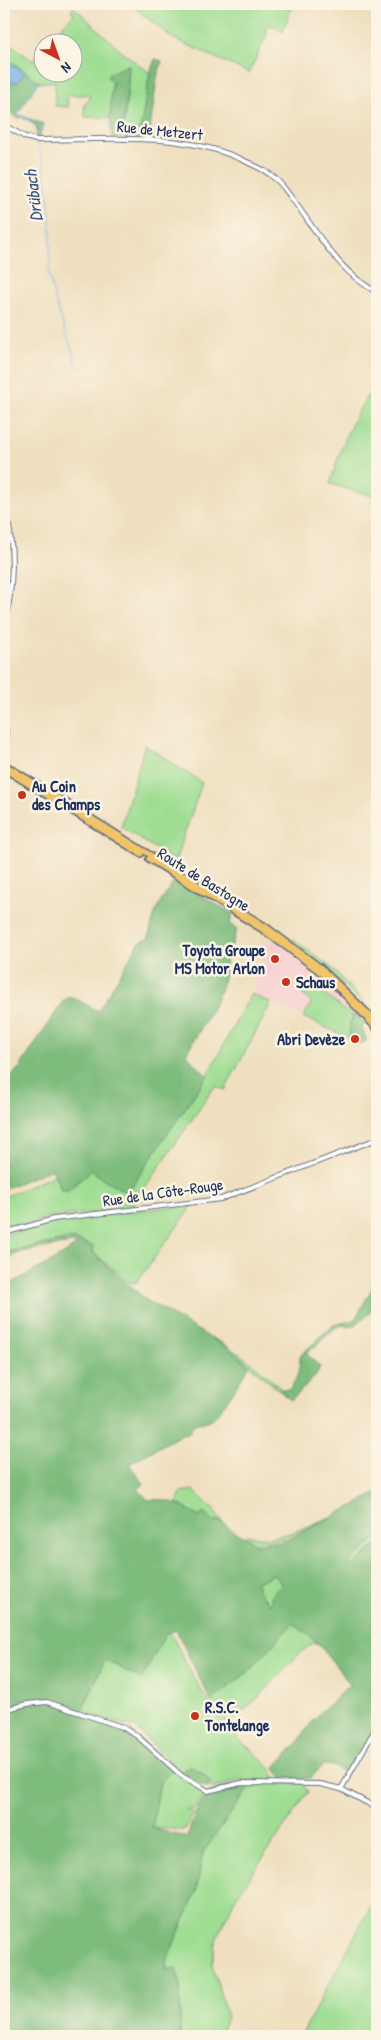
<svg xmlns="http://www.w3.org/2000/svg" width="381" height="2040" font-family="'Patrick Hand',sans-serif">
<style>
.built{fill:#f7cfd0}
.green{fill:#9edd92;stroke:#5c8678}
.forest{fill:#7ebc7c;stroke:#4c766d;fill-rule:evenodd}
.water{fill:#74b1e6;stroke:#4870a2}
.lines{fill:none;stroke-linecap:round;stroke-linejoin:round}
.stream{stroke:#74b1e6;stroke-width:1}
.tertiary-casing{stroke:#656d80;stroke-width:6}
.primary-casing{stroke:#656d80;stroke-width:8}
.trunk-casing{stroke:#656d80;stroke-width:8}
.tertiary{stroke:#fff;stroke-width:4}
.primary{stroke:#f0c469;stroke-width:5}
.trunk{stroke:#f0c469;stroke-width:5}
.poi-dot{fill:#c8321e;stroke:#fcf5e5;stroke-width:2}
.labels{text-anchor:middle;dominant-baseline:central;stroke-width:5;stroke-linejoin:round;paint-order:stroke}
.street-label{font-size:16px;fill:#1b2f5e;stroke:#fcf5e5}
.poi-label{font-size:16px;font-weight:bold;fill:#1b2f5e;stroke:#fcf5e5;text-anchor:start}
.water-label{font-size:18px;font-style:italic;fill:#365687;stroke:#fcf5e5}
</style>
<rect width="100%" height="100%" fill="#fcf5e5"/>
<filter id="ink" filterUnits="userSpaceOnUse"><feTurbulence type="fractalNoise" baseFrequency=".02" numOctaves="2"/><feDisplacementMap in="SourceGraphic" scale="10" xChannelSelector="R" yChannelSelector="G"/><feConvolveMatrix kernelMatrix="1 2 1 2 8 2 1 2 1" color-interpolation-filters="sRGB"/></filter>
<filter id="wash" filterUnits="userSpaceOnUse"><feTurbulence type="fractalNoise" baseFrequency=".0096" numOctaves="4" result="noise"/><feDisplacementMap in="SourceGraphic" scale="20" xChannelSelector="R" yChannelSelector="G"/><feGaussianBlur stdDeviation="1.12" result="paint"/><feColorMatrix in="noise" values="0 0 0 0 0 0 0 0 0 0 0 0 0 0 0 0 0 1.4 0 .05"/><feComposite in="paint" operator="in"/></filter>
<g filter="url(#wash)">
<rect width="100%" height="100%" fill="#efdfbf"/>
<polygon class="built" points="274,937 319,971 317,974 356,1011 355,1015 351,1015 312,985 312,1002 303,1017 251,994 263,962 263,958 256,953 262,945 259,943 265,941 270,944"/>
<g class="green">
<polygon points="130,4 292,4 283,32 269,24 266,32 267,34 249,73 172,38"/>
<polygon points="74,7 121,51 150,73 139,139 112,138 112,136 122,135 127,97 129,66 110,73 108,77 112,81 110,118 85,117 84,105 90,99 89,95 67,95 68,107 55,106 55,81 40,83 4,56 4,39 33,61 42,49 42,72 72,72 72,42 70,42 72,39 60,28 74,14 71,10"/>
<path d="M377 383V497L330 484C341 447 353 413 377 383Z"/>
<polygon points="145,745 202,783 175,861 121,827"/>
<polygon points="289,939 294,940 332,968 366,1005"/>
<polygon points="312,985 351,1015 353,1018 350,1022 349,1038 303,1017 312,1002 299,992 301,990 306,992"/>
<polygon points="251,994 271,1003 225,1090 215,1086 131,1208 47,1218 4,1231 4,1197 55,1175 61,1190 68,1190 92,1170 99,1176 127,1193 207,1076"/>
<polygon points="193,1205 136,1283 129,1282 93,1252 93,1247 80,1241 70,1239 4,1253 4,1235 47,1222 89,1216"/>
<path d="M211 1337C238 1351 260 1368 281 1389L280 1391 241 1358 209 1338Z"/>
<polygon points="193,1490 215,1511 218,1517 223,1522 199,1518 177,1503 181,1492"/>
<path d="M330 1517C302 1532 278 1545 246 1543V1535L268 1538 291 1533Z"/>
<polygon points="375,1538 377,1538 377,1544 352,1566 348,1563"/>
<polygon points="274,1574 282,1585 271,1607 257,1589 257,1582"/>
<polygon points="293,1623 318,1643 313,1643 301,1652 258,1698 228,1724 211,1701 249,1671"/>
<path d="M170 1632C187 1666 204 1700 229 1729 241 1744 271 1762 276 1780H240L214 1788 207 1787 211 1783 190 1765 181 1772 134 1726 131 1727 82 1711 105 1660 142 1679 165 1634Z"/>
<polygon points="173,1770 203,1790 203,1796 195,1809 187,1808 186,1810 193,1812 186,1828 182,1830 152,1828 160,1781"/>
<polygon points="253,1782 302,1783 308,1792 235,1899 217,1937 212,1964 227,2018 219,2036 180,2036 180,1982 166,1971 168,1957 196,1892 203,1852"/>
<polygon points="377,1895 377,2036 301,2036"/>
</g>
<g class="forest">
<polygon points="4,56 40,83 36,83 36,86 17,114 43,124 39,138 36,137 37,127 28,120 20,117 19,119 4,108 4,85 6,87 7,66 4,70"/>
<polygon points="155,59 162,61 157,77 149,137 139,136 150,73"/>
<polygon points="129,65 127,97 122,135 112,136 110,118 112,82 108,78 110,73"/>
<path d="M175 880 233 914 230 923 237 929 225 964C229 986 197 1034 186 1054L207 1076 127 1193 99 1176 92 1170 68 1190H61L52 1169 4 1189V1084L20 1067 63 1001 68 998H74L98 1011 139 943 149 937C154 910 160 902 175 880Z"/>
<polygon points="356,1011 367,1021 361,1027 367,1040 365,1042 354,1044 349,1038 350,1022 353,1018 351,1015 355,1015"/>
<path d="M70 1239 80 1241 93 1247V1253L145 1299 229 1349 249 1365C244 1376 221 1411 213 1418 207 1423 198 1422 191 1426L192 1429 188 1434 184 1433 129 1464 144 1484 138 1489 148 1500C169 1498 182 1505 199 1517L203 1512 213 1521 223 1522C235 1535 244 1534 257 1545L281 1542 294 1537 377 1493V1538L348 1563 353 1566 377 1544V1723L346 1773 330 1765H323L311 1778 283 1779 274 1768 297 1744 313 1720 350 1684 318 1643 293 1623 249 1671 211 1701 176 1630 165 1634 142 1679 105 1660 82 1711 66 1706 65 1708 130 1731 174 1769 160 1782 152 1828 187 1838C191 1825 198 1800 210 1793 220 1787 242 1783 253 1782L203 1852 196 1892 168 1957 166 1970 176 1968 180 1982V2036H4V1253ZM72 1243 77 1245 56 1259 12 1283 5 1260 21 1252ZM274 1574 282 1585 271 1595V1606L257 1589V1582Z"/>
<path d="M377 1279V1305L356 1325 346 1327 345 1325C331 1327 329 1335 319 1343 315 1347 310 1350 306 1353L320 1367 315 1377 291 1400 280 1391 281 1389 289 1390C298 1378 300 1370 300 1356L333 1325 351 1321 356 1318Z"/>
<polygon points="190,1765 205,1775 211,1783 207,1787 200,1785 182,1774 181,1772"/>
</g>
<path class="water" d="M13 65 24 73 17 83 13 81 6 87 4 85C4 75 2 68 13 65Z"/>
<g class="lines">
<g class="stream">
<polyline points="4,59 12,64"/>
<polyline points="16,67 36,82 36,86 17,115 39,124 40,126 38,144 45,168 49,207 51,232 49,276 58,310 76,362"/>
<polyline points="77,366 83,370"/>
<polyline points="368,2036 377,2028"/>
</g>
</g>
</g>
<g filter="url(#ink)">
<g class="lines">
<defs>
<g id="tertiary">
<polyline points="4,13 10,4"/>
<path d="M4 125 25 137 36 140C107 140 181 130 247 162 255 166 266 170 273 177 281 182 287 192 293 200 318 233 339 273 377 292"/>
<path d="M4 501C16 548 13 586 4 633"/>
<polyline points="4,717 6,734 4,750"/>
<polyline points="4,1233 54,1219 221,1199 377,1139"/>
<polyline points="4,1710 27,1704 47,1702 122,1727 137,1736 182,1776 208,1791 241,1783 320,1784 341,1789 377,1808"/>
<polyline points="341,1789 377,1726"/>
</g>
<g id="primary">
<polyline points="4,764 265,926 321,968"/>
<polyline points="4,769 141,854"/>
<polyline points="149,859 263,930 319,971"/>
</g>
<g id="trunk">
<polyline points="321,968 377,1022"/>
<polyline points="319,971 342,992 377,1029"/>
</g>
</defs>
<use href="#tertiary" class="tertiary-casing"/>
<use href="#primary" class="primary-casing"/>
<use href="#trunk" class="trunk-casing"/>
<use href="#tertiary" class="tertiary"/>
<use href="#primary" class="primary"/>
<use href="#trunk" class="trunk"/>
</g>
</g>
<g class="poi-dot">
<circle cx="22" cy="795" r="5"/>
<circle cx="275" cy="959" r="5"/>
<circle cx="286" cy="982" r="5"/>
<circle cx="355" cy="1039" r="5"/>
<circle cx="195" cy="1716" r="5"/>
</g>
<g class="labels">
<g class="street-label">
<text transform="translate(160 130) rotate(6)">Rue de Metzert</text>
<text transform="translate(204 879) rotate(32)">Route de Bastogne</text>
<text transform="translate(163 1192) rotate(-8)">Rue de la Côte-Rouge</text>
</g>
<g class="poi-label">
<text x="32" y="786">Au Coin<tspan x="32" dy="18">des Champs</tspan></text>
<text x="265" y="950" text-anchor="end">Toyota Groupe<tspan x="265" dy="18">MS Motor Arlon</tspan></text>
<text x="296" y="982">Schaus</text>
<text x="345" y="1039" text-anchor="end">Abri Devèze</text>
<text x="205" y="1707">R.S.C.<tspan x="205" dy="18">Tontelange</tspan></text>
</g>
<g class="water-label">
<text transform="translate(33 196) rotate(-97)">Drübach</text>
</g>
</g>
<rect width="381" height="2040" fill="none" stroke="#fcf5e5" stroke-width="20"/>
<g transform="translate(58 58) rotate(139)"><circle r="24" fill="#fcf5e5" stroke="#a2a6af"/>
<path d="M0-4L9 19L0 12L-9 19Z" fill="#c8321e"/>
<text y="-8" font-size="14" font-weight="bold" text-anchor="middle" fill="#1b2f5e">N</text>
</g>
</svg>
